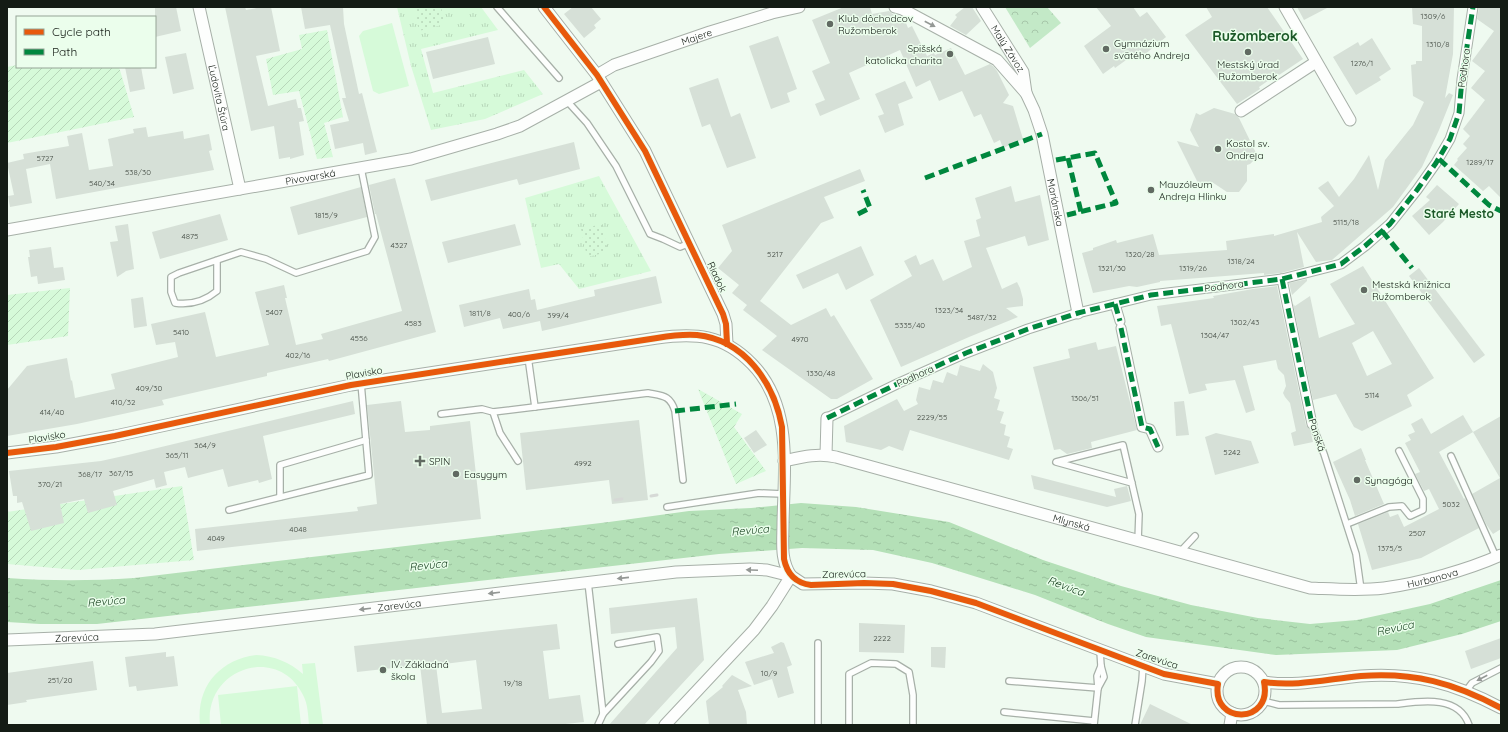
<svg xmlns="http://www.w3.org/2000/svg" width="1508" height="732" font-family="Quicksand,sans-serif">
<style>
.grass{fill:url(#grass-tufts)}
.forest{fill:url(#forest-crowns)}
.park{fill:url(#park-dots)}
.garden{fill:url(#garden-furrows)}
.pitch{fill:#d6fad9}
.water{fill:url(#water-ripples)}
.building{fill:#d6e0d7;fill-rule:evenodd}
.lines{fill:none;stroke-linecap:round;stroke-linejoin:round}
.service-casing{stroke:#a7b0a8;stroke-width:8}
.pedestrian-casing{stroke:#a7b0a8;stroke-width:11}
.minor-casing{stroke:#a7b0a8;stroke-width:13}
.service{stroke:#fdfefd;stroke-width:5.5}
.pedestrian{stroke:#fdfefd;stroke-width:9}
.minor{stroke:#fdfefd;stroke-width:11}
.rail{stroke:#d6d9d6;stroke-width:3}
.quiet{stroke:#00873e;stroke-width:5;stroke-dasharray:10 5;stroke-linecap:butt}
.cycleway-casing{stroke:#ebfeec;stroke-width:8}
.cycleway{stroke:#e8590c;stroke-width:6}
.oneway{fill:#949895}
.poi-dot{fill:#616a62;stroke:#ebfeec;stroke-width:1.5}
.labels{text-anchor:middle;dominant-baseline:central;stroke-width:3;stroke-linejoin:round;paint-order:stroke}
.number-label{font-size:8px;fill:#464e46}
.poi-label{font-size:10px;fill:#141c15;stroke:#ebfeec;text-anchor:start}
.street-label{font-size:10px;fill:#141c15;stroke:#ebfeec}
.water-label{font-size:11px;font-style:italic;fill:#103b18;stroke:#ebfeec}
.quarter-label{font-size:12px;font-weight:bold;fill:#1b5827;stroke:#ebfeec}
.district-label{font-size:14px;font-weight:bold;fill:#1b5827;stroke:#ebfeec}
</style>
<defs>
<pattern id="grass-tufts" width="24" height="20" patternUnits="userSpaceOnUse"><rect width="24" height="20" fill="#d6fad9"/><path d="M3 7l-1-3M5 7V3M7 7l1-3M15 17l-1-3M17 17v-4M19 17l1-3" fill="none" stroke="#b7d6b9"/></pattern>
<pattern id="forest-crowns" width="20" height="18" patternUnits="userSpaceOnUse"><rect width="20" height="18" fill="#c3e9c7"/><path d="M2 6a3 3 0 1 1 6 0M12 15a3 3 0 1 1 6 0" fill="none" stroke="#a7c7aa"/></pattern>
<pattern id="park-dots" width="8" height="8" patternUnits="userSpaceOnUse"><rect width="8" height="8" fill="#d6fad9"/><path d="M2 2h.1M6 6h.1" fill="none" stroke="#b7d6b9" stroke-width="1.8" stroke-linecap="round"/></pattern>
<pattern id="garden-furrows" width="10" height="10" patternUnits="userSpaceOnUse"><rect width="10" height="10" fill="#d6fad9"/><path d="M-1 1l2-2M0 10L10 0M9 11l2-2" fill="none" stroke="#b7d6b9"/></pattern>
<pattern id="water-ripples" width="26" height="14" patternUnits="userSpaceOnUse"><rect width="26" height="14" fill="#b4e0b7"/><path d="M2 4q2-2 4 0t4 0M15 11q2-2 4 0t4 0" fill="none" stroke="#9ac09c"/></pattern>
</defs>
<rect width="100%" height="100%" fill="#effaf0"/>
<g class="grass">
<polygon points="397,7 481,7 498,30 421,49 433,93 524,70 543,94 485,119 431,130 411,66"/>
<polygon points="599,176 651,271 579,289 559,264 541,268 525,198"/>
</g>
<polygon class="forest" points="1005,7 1047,7 1061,23 1030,48"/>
<g class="park">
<polygon points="420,7 441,7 445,24 419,31 414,9"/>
<polygon points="602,224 608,252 587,257 581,229"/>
</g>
<g class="garden">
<polygon points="327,30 343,117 324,123 333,157 317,159 299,91 273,95 266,59 302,49 299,35"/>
<polygon points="17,65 17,67 119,67 134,117 7,143 7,67"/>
<polygon points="70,288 68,336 7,345 7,295"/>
<polygon points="698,389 742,414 734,427 766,471 736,484"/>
<polygon points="182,486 194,560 78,570 7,564 7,512"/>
</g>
<g class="pitch">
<polygon points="392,23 409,86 379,94 373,91 359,36 363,31"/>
<path d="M256 655C275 656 289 662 303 674L302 664 315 663 323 725H309C308 715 308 704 303 695 278 644 204 668 210 725H200C196 687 219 660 256 655Z"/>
<polygon points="297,686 301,725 221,725 218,695"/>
</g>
<path class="water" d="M801 503 856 507 949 522 1043 560 1121 586 1191 605 1258 618 1310 624 1357 620 1430 604 1501 580V621L1462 634 1397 650 1276 655 1146 637 1108 624 1035 595 932 563 873 550 802 548 719 554 97 624H40L7 622V578C50 581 91 581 134 578L609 522 689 511 751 508Z"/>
<g class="building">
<polygon points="155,7 176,7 181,31 155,37"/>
<polygon points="225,7 245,7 246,10 262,7 271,7 280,51 256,56 268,106 296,99 298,108 301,108 304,121 299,122 304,155 290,159 290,157 279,159 274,126 251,131"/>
<polygon points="301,7 343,7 344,24 359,94 362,93 377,152 365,155 363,143 335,149 330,125 349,121 342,98 346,98 330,25 305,29"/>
<polygon points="573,7 591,7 601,19 594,25 596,28 584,38 564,14"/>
<polygon points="844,7 870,7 872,14 889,11 894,15 899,16 904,18 908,28 912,26 927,56 934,53 935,55 951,48 965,75 990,64 993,66 997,71 1009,95 1003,103 1013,106 1023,139 1003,148 1000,140 994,143 981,114 974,117 962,91 939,101 930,80 916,87 900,50 849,73 860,99 820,116 815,104 825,100 812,71 830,63 812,20"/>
<polygon points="965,7 972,7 981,21 966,35 950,26 957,17 955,15"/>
<polygon points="1096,7 1133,7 1140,17 1147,12 1166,37 1144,55 1140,50 1115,68 1114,66 1103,74 1084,46 1111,26"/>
<polygon points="1206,7 1267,7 1303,59 1279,75 1278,74 1259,87 1260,89 1237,104 1185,35 1212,17"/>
<polygon points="1297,7 1329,7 1304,20"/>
<polygon points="1412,7 1454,7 1453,54 1445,98 1449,93 1453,95 1439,130 1422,167 1393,207 1332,260 1316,262 1297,232 1304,267 1281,273 1264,275 1264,273 1160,281 1160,282 1137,287 1129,286 1093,293 1082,253 1093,250 1093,248 1116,240 1117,243 1153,234 1159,255 1227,250 1226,241 1274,234 1274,236 1322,222 1321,217 1334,206 1318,188 1328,181 1339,197 1354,179 1369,155 1378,190 1385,160 1413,125 1424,102 1413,96 1411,65 1416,64 1416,61 1422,61 1422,26 1413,24"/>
<polygon points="1479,7 1501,7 1501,198 1489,186 1483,191 1454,165 1458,160 1457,159 1467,148 1463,144 1470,136 1463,129 1485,100 1471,88 1485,71 1472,61 1494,31 1477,19"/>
<polygon points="778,36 797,89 787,93 790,102 771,109 749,46"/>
<polygon points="488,37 495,64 433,79 426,52"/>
<polygon points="1372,38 1391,69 1379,77 1381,80 1356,95 1333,57 1358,42 1360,46"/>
<polygon points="186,53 194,89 173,94 165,57"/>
<polygon points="125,67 141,67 145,89 130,92"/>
<polygon points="718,78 731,117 740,113 756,158 727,168 710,124 702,127 689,88"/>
<polygon points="905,81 913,98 898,104 904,125 885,133 878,116 884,114 875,94"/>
<polygon points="1214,108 1235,114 1239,118 1256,153 1256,158 1250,164 1247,165 1247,181 1239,192 1227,192 1212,182 1210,184 1201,185 1197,181 1177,141 1199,147 1190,130 1196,113 1200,115"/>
<polygon points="146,127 148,137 183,131 184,139 209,134 212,150 209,151 214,170 56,199 50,164 26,169 32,203 10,207 8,196 14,195 7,163 24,159 23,154 69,146 67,136 82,133 89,170 113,166 108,139 134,133 133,129"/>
<polygon points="574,142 580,169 519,185 517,179 431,201 425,180"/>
<polygon points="860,169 865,181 824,197 834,218 821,223 760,301 791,325 826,308 831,317 834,315 873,379 837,399 831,399 762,350 777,336 743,310 747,305 732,293 739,285 718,268 732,251 722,225"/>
<polygon points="395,178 436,332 329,361 328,359 267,373 267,376 162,400 164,405 77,424 7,436 7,390 27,366 67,358 71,381 72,380 75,398 115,389 111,374 178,357 175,342 156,345 151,324 205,312 216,357 269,345 255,292 284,285 287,298 285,298 296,345 323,339 321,334 402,311 376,214 375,214 369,185"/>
<polygon points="1437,185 1459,204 1443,222 1429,235 1412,216 1430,200 1426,197"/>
<polygon points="1011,186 1015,202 1040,195 1049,240 1028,246 1025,236 986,248 1002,289 1017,282 1020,288 1023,299 1023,306 1006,308 1018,317 969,337 901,367 870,300 912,276 904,261 916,255 920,265 933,259 943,281 972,267 964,241 980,236 976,220 981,218 975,198"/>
<polygon points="361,187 367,217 298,235 290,207"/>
<polygon points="220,214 228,240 160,259 152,232"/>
<polygon points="128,224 134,269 126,271 117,277 110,242 118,241 115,226"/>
<polygon points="515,224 521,245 448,263 442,242"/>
<polygon points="861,246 874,275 846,290 838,273 803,289 796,275"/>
<polygon points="51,247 54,268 63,267 65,280 38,284 37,276 31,277 28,257 30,257 29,250"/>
<path d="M1363 266 1434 378 1407 395 1412 406 1362 431 1354 427 1336 394 1313 400 1293 304 1295 306 1310 296 1319 338 1355 324 1330 284ZM1373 331 1392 364 1367 376 1352 343Z"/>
<polygon points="1419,268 1485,355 1474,363 1409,276"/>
<polygon points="656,276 662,303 542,331 540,321 503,329 500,318 464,327 459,305 529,289 531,300 535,299 537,310 595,296 594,290"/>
<polygon points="1307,279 1307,281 1292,295 1289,283"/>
<polygon points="1277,286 1306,425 1310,429 1313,442 1294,446 1291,433 1296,431 1290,403 1285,397 1283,393 1286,386 1284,375 1278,369 1276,360 1243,366 1255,410 1246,413 1235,380 1205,384 1207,390 1189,394 1171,324 1161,326 1157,306 1214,298 1213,296 1253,289"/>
<polygon points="143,297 147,326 134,328 131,299"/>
<polygon points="1096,342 1098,350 1116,346 1137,430 1091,442 1092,448 1067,454 1060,449 1054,450 1033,367 1070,358 1068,349"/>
<polygon points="983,364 993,372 997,388 994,398 1000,400 997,410 1004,412 1000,423 1006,425 1004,435 1010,437 1007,447 1013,449 1009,460 910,430 903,451 889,446 881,450 846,442 844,426 897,399 904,411 918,404 916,400 919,387 930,390 933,380 943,383 947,372 957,376 960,365 980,371"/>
<polygon points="353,401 355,414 263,436 272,479 259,483 258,480 228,487 223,469 188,478 185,467 164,472 167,485 156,488 154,479 113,491 117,505 88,513 84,499 60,504 64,523 31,531 22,502 17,503 17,496 13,496 9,471 101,461 128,455"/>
<polygon points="401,401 405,432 430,430 430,426 470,421 481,519 197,551 195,529 358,511 357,507 377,504 367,405"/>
<polygon points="1184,401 1189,435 1176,436 1174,402"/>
<polygon points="1463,415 1473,432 1439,452 1464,499 1465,498 1479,528 1421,558 1372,570 1358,524 1388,512 1390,517 1398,514 1404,527 1439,509 1429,489 1424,491 1415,474 1420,472 1405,443 1411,440 1408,435 1415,432 1411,424 1422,418 1431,434"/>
<polygon points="1501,416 1501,529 1493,534 1486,524 1472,494 1500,478 1473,432"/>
<polygon points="639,420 648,500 612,504 609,480 526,490 520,433"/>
<polygon points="756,430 767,445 754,453 744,438"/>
<polygon points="1216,433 1251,441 1259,463 1215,475 1205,437"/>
<polygon points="1361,448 1366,460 1365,460 1384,504 1355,516 1350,500 1333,462"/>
<polygon points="1031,475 1116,497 1114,489 1127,486 1131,501 1107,507 1034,489"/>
<polygon points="697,598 704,660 644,725 609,725 677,648 675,627 611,634 609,608"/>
<polygon points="859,623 905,625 904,653 859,652"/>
<path d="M557 624 560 649 543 651 549 699 580 695 584 722 556 725H427L420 665 357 672 354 646ZM476 660 482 709 442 713 436 665Z"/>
<polygon points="1501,638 1501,658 1471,669 1465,651"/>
<polygon points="781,642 784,643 792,665 787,667 794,693 778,698 772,679 754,685 745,662 774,653 771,647"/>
<polygon points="931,647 946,647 945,668 931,667"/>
<polygon points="166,652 166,657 174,656 178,686 137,691 136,686 129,687 125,657"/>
<polygon points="93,661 97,690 26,700 27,702 7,705 7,673"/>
<polygon points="732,675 752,686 738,690 746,712 747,725 709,725 706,701 723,687 722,686"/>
<polygon points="1150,704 1193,725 1140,725"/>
</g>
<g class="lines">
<defs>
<g id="service">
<polyline points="497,7 559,78"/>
<polyline points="567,101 587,123 616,166 650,234 663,239 680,247 690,243"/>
<path d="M217 260V291C205 301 190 305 175 303L171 292V277L179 273 241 252 266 259 296 273 367 251 375 237 361 168"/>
<polyline points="528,357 535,407"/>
<polyline points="493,412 500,433 518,461"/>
<path d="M441 414 482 409 493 412 648 393C663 396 670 395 675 411L683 480"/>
<polyline points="1312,424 1324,454 1356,554 1361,590"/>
<polyline points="1451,456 1496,557"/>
<polyline points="1132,483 1056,462 1123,445 1139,514 1138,541"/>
<polyline points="280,497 280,465 366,440"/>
<polyline points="667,507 759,493 783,494"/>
<polyline points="229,510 369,475 361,383"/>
<polyline points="1347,524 1389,507 1402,506 1410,516 1423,510 1423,499 1399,451"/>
<polyline points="1180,552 1195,536"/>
<polyline points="588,582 603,714 598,725"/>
<polyline points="818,643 818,725"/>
<polyline points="1009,681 1098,688"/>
<polyline points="1098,688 1104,677 1101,666 1100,651"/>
<polyline points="1466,691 1472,683 1501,668"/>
<path d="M1263 701 1279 705 1397 704C1421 701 1459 695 1469 725"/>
<polyline points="1004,712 1094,721"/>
<polyline points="603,714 651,662 659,651 657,637 618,644"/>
<polyline points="849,725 849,674 871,663 896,664 909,672 913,695 913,725"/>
<polyline points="1094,725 1098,688 1097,676 1101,666"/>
<polyline points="1135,725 1142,681 1143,666"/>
</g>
<g id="pedestrian">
<polyline points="1282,279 1312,424"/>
<polyline points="1115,304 1120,321"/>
<polyline points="1121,328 1142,427 1150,429 1158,447"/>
<polyline points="827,418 899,383 966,353 1028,329 1078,313 1151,295 1282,279 1341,264 1365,246 1390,224 1417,190 1436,163 1450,139 1459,113 1462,79 1473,7"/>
</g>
<g id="minor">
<path id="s1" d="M199 7 240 189"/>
<polyline points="544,7 597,75 645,151 723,314 726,324 727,344"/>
<path id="s2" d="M895 7 902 9 997 60 1026 93 1034 110 1042 134 1078 313"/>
<path id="s3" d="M982 7 1023 72 1026 93"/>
<polyline points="1285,7 1350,120"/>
<path id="s4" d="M597 75 614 65 710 32 772 13 799 7"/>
<polyline points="1241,111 1316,62"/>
<path id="s5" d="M7 230 411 159 497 134 520 126 601 82"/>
<path d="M7 453 56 447 115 436 351 385 657 338C695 333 723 334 752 364 793 406 784 469 783 523 783 542 780 560 791 576"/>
<polyline points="826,455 827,418"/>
<path id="s6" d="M784 461C802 457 817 453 836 457L1310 588C1335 589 1360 591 1384 588 1421 583 1467 570 1501 555"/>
<path id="s7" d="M7 640 155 634 676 572 750 569 767 570 791 576 803 584 864 583 893 584 931 591 976 603 1164 674 1218 684"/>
<circle cx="1241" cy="691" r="24"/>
<path d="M1264 682C1296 687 1328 679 1361 676 1414 672 1454 683 1501 708"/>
<polyline points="665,725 754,630 772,606 791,576"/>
<polyline points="1230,725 1232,713"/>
</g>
</defs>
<use href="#service" class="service-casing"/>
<use href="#pedestrian" class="pedestrian-casing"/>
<use href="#minor" class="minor-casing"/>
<use href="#service" class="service"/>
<use href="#pedestrian" class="pedestrian"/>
<use href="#minor" class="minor"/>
<g class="rail">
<polyline points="651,496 657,495"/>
<polyline points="615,500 622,499"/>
</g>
<g class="quiet">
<polyline points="1068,158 1081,212"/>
<polyline points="1439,159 1489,205 1501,211"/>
<polyline points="1056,160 1095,153 1116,203 1067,215"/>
<polyline points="925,178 1042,134"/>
<polyline points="858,214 870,208 863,190"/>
<polyline points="1382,231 1412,268"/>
<polyline points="1282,279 1312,424"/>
<polyline points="1115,304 1120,321"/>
<polyline points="1121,328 1142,427 1150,429 1158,447"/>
<polyline points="675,411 736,404"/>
<polyline points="827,418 899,383 966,353 1028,329 1078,313 1151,295 1282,279 1341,264 1365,246 1390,224 1417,190 1436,163 1450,139 1459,113 1462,79 1473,7"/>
</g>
<defs>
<g id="cycleway">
<polyline points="544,7 597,75 645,151 723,314 726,324 727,344"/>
<path d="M7 453 56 447 115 436 351 385 657 338C669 336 684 334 697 335 745 340 774 383 782 427L784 559C787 574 795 583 811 585L864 583 893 584 931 591 976 603 1164 674 1218 684C1211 725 1273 725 1264 682 1296 687 1328 679 1361 676 1414 672 1454 683 1501 708"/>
</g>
</defs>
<use href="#cycleway" class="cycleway-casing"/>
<use href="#cycleway" class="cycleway"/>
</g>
<defs><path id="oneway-solid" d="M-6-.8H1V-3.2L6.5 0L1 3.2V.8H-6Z"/></defs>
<g class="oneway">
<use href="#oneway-solid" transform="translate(930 24) rotate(28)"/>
<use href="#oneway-solid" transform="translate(752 570) rotate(-178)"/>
<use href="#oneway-solid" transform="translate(623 578) rotate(174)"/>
<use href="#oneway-solid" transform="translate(494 593) rotate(173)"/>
<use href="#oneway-solid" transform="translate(365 609) rotate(173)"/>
<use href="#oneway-solid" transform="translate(1482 678) rotate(152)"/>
</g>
<g class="poi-dot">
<circle cx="830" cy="24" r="4"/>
<circle cx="1106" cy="49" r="4"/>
<circle cx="1248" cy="52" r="4"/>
<circle cx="950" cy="54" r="4"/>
<circle cx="1218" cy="149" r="4"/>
<circle cx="1151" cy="190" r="4"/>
<circle cx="1364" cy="290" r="4"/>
<path d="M418 455h4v4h4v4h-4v4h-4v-4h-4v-4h4z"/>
<circle cx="456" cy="474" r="4"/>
<circle cx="1357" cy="480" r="4"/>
<circle cx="383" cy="670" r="4"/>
</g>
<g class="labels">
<g class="number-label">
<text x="1433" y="16">1309/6</text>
<text x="1438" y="44">1310/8</text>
<text x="1362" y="63">1276/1</text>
<text x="45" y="158">5727</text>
<text x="1480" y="162">1289/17</text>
<text x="138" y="172">538/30</text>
<text x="102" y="183">540/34</text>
<text x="326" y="215">1815/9</text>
<text x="1346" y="222">5115/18</text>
<text x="190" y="236">4875</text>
<text x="399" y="245">4327</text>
<text x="775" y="254">5217</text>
<text x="1140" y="254">1320/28</text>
<text x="1241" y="261">1318/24</text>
<text x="1112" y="268">1321/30</text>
<text x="1193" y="268">1319/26</text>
<text x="949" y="310">1323/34</text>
<text x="274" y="312">5407</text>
<text x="480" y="313">1811/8</text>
<text x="519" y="314">400/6</text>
<text x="558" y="315">399/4</text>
<text x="982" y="317">5487/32</text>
<text x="1245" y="322">1302/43</text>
<text x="413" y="323">4583</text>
<text x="910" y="325">5335/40</text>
<text x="181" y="332">5410</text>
<text x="1215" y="335">1304/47</text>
<text x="359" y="338">4556</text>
<text x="800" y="339">4970</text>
<text x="298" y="355">402/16</text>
<text x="821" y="373">1330/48</text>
<text x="149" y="388">409/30</text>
<text x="1372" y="395">5114</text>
<text x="1085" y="398">1306/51</text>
<text x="123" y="402">410/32</text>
<text x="52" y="412">414/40</text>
<text x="932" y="417">2229/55</text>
<text x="205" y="445">364/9</text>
<text x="1232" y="452">5242</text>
<text x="177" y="455">365/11</text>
<text x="583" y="463">4992</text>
<text x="121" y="473">367/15</text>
<text x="90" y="474">368/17</text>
<text x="50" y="484">370/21</text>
<text x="1451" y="504">5032</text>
<text x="298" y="529">4048</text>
<text x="1417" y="533">2507</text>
<text x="216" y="538">4049</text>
<text x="1390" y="548">1375/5</text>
<text x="882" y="638">2222</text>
<text x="769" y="673">10/9</text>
<text x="60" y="680">251/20</text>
<text x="513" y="683">19/18</text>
</g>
<g class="poi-label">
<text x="838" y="18">Klub dôchodcov<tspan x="838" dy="12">Ružomberok</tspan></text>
<text x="1114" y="43">Gymnázium<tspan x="1114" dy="12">svätého Andreja</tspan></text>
<text x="942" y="48" text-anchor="end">Spišská<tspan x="942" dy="12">katolicka charita</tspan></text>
<text x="1248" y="64" text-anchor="middle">Mestský úrad<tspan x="1248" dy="12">Ružomberok</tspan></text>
<text x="1226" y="143">Kostol sv.<tspan x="1226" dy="12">Ondreja</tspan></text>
<text x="1159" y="184">Mauzóleum<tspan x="1159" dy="12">Andreja Hlinku</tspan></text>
<text x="1372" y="284">Mestská knižnica<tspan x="1372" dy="12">Ružomberok</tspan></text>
<text x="429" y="461">SPIN</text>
<text x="464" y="474">Easygym</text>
<text x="1365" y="480">Synagóga</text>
<text x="391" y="664">IV. Základná<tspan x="391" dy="12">škola</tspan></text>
</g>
<g class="street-label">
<text stroke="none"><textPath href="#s4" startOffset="107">Majere</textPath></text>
<text stroke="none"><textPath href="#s3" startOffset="49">Malý Závoz</textPath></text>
<text transform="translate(1464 68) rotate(-82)">Podhora</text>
<text stroke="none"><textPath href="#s1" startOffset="93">Ľudovíta Štúra</textPath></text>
<text stroke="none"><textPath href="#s5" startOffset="308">Pivovarská</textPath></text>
<text stroke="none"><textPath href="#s2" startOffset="273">Mariánska</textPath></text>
<text transform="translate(717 277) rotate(65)">Riadok</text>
<text transform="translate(1224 286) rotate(-7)">Podhora</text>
<text transform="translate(364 373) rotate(-10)">Plavisko</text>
<text transform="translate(915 376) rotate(-24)">Podhora</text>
<text transform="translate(1317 435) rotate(72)">Panská</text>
<text transform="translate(47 437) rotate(-9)">Plavisko</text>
<text stroke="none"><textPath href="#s6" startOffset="297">Mlynská</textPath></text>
<text transform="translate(844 574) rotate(-1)">Zarevúca</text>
<text stroke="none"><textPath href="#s6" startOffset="668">Hurbanova</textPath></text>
<text stroke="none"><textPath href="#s7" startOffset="394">Zarevúca</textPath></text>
<text stroke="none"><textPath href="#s7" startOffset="70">Zarevúca</textPath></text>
<text transform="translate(1157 659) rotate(18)">Zarevúca</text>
</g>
<g class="water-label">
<text transform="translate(750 530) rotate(-5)">Revúca</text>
<text transform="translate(428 565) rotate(-6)">Revúca</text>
<text transform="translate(1066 586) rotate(20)">Revúca</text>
<text transform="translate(106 601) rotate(-5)">Revúca</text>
<text transform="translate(1395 628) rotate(-12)">Revúca</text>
</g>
<g class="quarter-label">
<text x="1459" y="213">Staré Mesto</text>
</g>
<g class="district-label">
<text x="1255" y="36">Ružomberok</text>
</g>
</g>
<rect width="1508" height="732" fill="none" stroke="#141c15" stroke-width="16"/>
<rect x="16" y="16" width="140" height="52" fill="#ebfeec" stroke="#95a496"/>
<rect x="24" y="29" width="20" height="6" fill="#e8590c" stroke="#95a496"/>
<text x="52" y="36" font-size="12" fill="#141c15">Cycle path</text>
<rect x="24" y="49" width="20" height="6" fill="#00873e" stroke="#95a496"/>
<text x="52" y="56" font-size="12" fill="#141c15">Path</text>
</svg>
